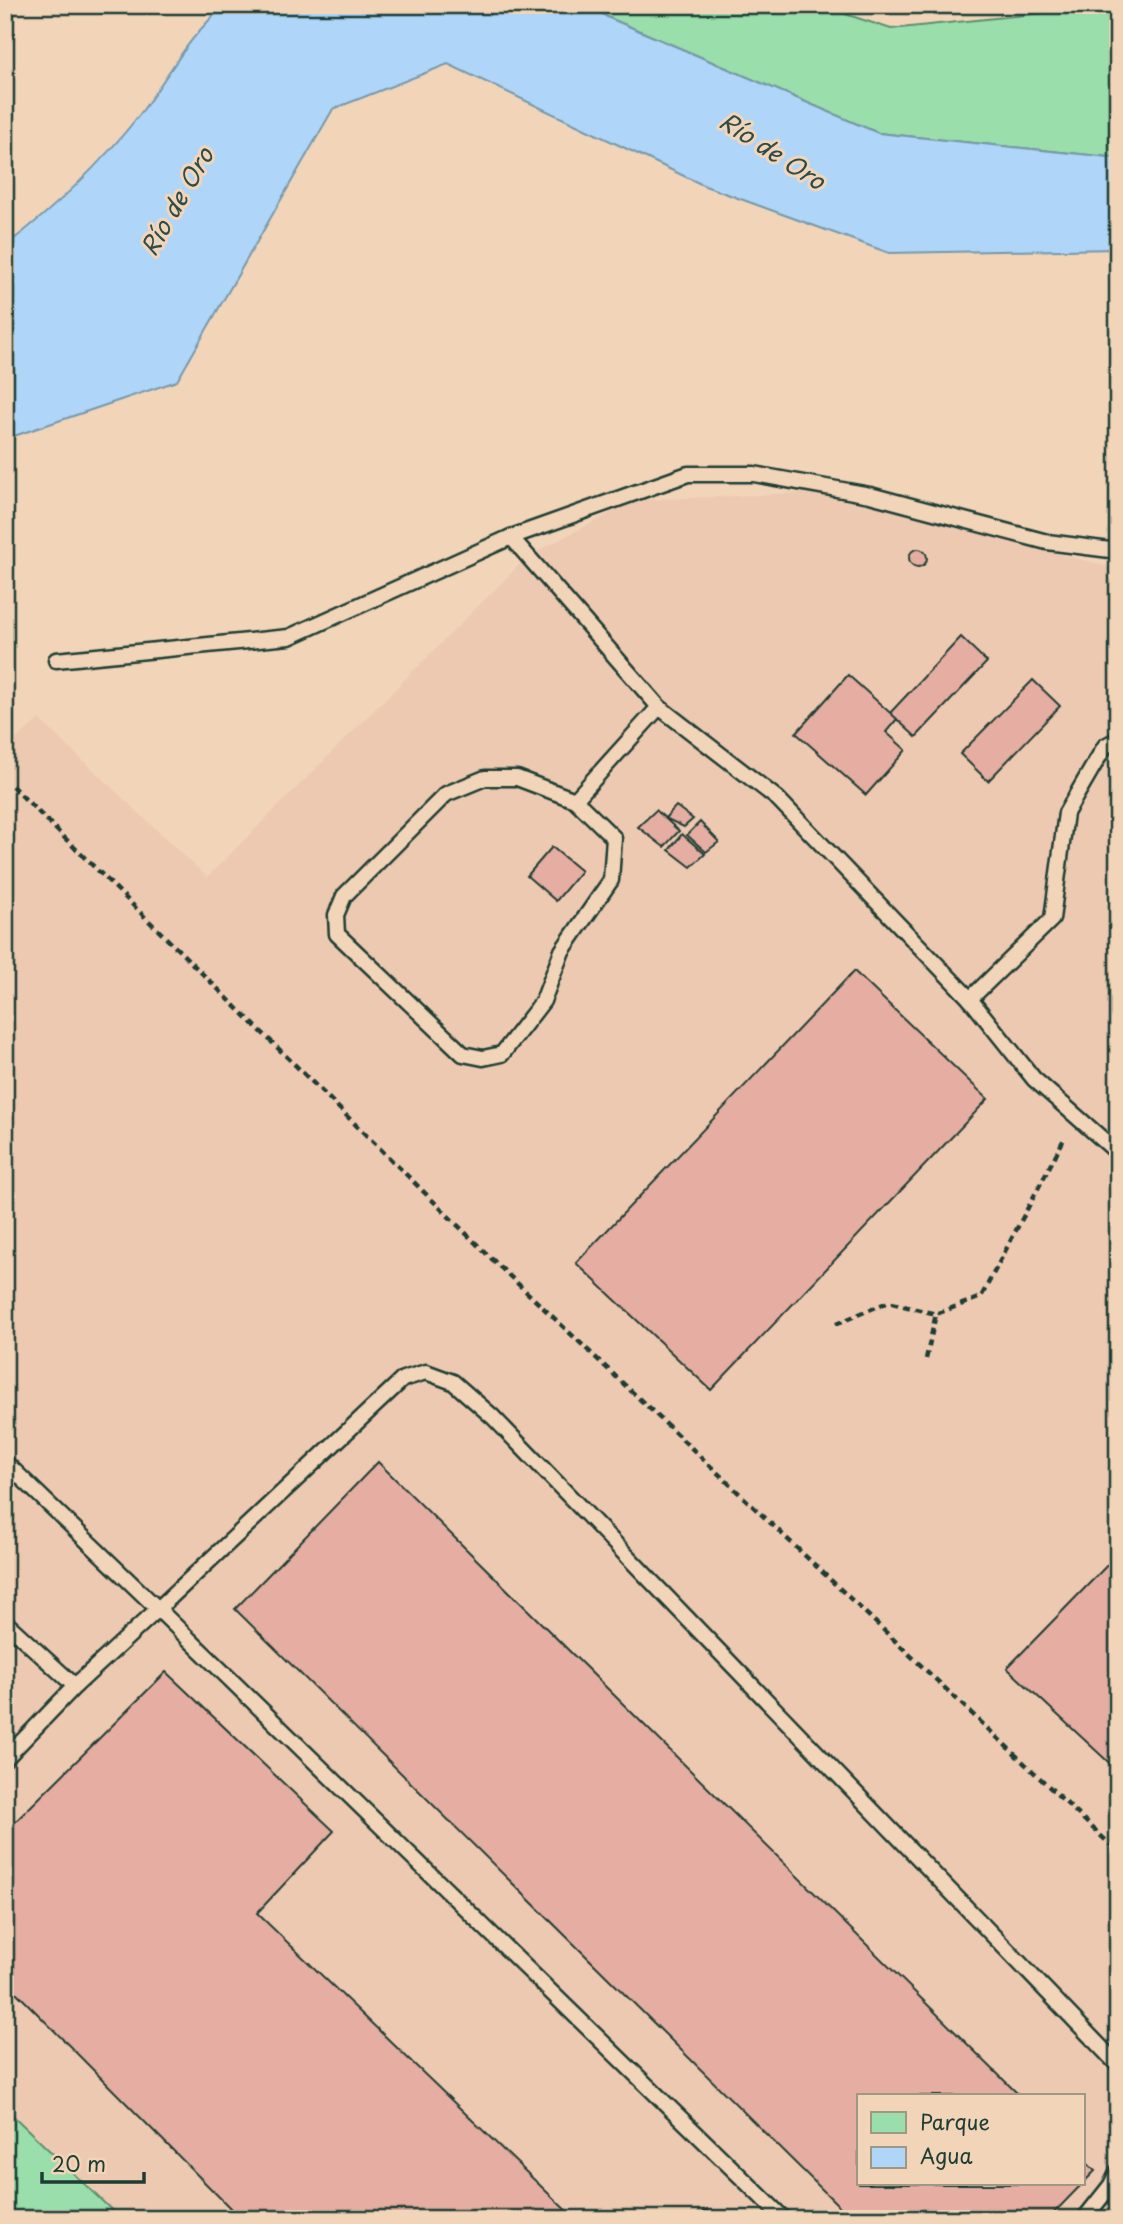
<svg xmlns="http://www.w3.org/2000/svg" width="1123" height="2224" font-family="'Playpen Sans',sans-serif">
<style>
.built{fill:#eec9b2;fill-rule:evenodd}
.green{fill:#99deab;stroke:#5c8e70;stroke-width:2}
.water{fill:#afd5f8;stroke:#7598aa;stroke-width:2}
.building{fill:#e6ada2;stroke:#1f3d34;stroke-width:2}
.lines{fill:none;stroke-linecap:round;stroke-linejoin:round}
.service-casing{stroke:#1f3d34;stroke-width:19}
.path{stroke:#1f3d34;stroke-width:4.5;stroke-dasharray:7 5;stroke-linecap:butt}
.service{stroke:#f2d5b9;stroke-width:14}
.labels{text-anchor:middle;dominant-baseline:central;stroke-width:6;stroke-linejoin:round;paint-order:stroke}
.water-label{font-size:24px;font-style:italic;fill:#2d4c48;stroke:#f2d5b9}
</style>
<rect width="100%" height="100%" fill="#f2d5b9"/>
<filter id="ink" filterUnits="userSpaceOnUse"><feTurbulence type="fractalNoise" baseFrequency=".0143" numOctaves="2"/><feDisplacementMap in="SourceGraphic" scale="14" xChannelSelector="R" yChannelSelector="G"/><feConvolveMatrix kernelMatrix="1 2 1 2 8 2 1 2 1" color-interpolation-filters="sRGB"/></filter>
<g filter="url(#ink)">
<path class="built" d="M822 492 1118 569V2219H121L5 2108V749L39 719 207 877 528 556 635 500ZM859 2096H1083V2184H859Z"/>
<g class="green">
<polygon points="590,5 818,5 891,29 1118,5 1118,158 878,133 607,17"/>
<polygon points="5,2108 121,2219 5,2219"/>
</g>
<path class="water" d="M226 5H590L607 17 878 133 1118 158V249L889 253 705 186 448 64 333 109 177 381 5 439V246C55 208 101 164 140 114 168 77 189 34 226 5Z"/>
<g class="building">
<circle cx="918" cy="558" r="9"/>
<polygon points="961,637 987,662 916,737 890,713"/>
<polygon points="848,675 897,719 886,732 906,750 866,795 796,733"/>
<polygon points="1033,680 1060,706 988,781 960,754"/>
<polygon points="676,806 693,819 684,827 665,818"/>
<polygon points="656,810 679,831 664,847 638,827"/>
<polygon points="700,822 719,842 706,852 687,835"/>
<polygon points="682,834 705,854 691,867 669,850"/>
<polygon points="552,847 581,871 556,901 527,876"/>
<polygon points="854,971 988,1099 711,1390 576,1263"/>
<polygon points="378,1462 1020,2096 859,2096 859,2184 1082,2184 1048,2219 852,2219 235,1609"/>
<polygon points="1118,1554 1118,1771 1007,1668"/>
<polygon points="166,1672 334,1831 257,1913 575,2219 241,2219 5,1981 5,1832"/>
<polygon points="1083,2159 1095,2171 1083,2183"/>
<polygon points="707,2209 717,2219 696,2219"/>
</g>
<g class="lines">
<defs>
<g id="service">
<polyline points="511,537 659,707 778,799 970,999 1034,1079 1118,1153"/>
<polyline points="56,660 289,637 511,537 688,474 754,474 870,495 1047,542 1118,551"/>
<polygon points="485,778 517,778 575,800 614,838 611,880 562,951 543,1001 502,1054 483,1058 463,1054 337,934 336,915 344,896 446,794"/>
<polyline points="575,800 659,707"/>
<polyline points="970,999 1052,919 1066,813 1105,746 1118,739"/>
<polyline points="5,1462 158,1609 75,1686 5,1759"/>
<polyline points="5,1622 75,1686"/>
<polyline points="784,2219 158,1609 403,1379 426,1372 453,1382 493,1417 1118,2065"/>
<polyline points="1084,2219 1111,2185 1118,2171"/>
</g>
</defs>
<use href="#service" class="service-casing"/>
<g class="path">
<polyline points="12,786 498,1265 1118,1852"/>
<polyline points="836,1324 888,1302 936,1314"/>
<polyline points="926,1359 936,1314 981,1297 1064,1139"/>
</g>
<use href="#service" class="service"/>
</g>
</g>
<g class="labels">
<g class="water-label">
<text transform="translate(773 150) rotate(33)">Río de Oro</text>
<text transform="translate(176 201) rotate(-60)">Río de Oro</text>
</g>
</g>
<rect width="1123" height="2224" fill="none" stroke="#f2d5b9" stroke-width="28"/>
<rect x="14" y="14" width="1095" height="2196" fill="none" stroke="#1f3d34" stroke-width="2.5" filter="url(#ink)"/>
<rect x="857" y="2094" width="228" height="91" fill="#f2d5b9" stroke="#9e9884" stroke-width="2"/>
<rect x="871" y="2112" width="35" height="21" fill="#99deab" stroke="#9e9884" stroke-width="2"/>
<text x="920" y="2130" font-size="21" fill="#1f3d34">Parque</text>
<rect x="871" y="2147" width="35" height="21" fill="#afd5f8" stroke="#9e9884" stroke-width="2"/>
<text x="920" y="2164" font-size="21" fill="#1f3d34">Agua</text>
<path d="M42 2172v10h102v-10" fill="none" stroke="#1f3d34" stroke-width="3.5"/>
<text x="52" y="2172" font-size="21" fill="#1f3d34" stroke="#f2d5b9" stroke-width="5" paint-order="stroke">20 m</text>
</svg>
